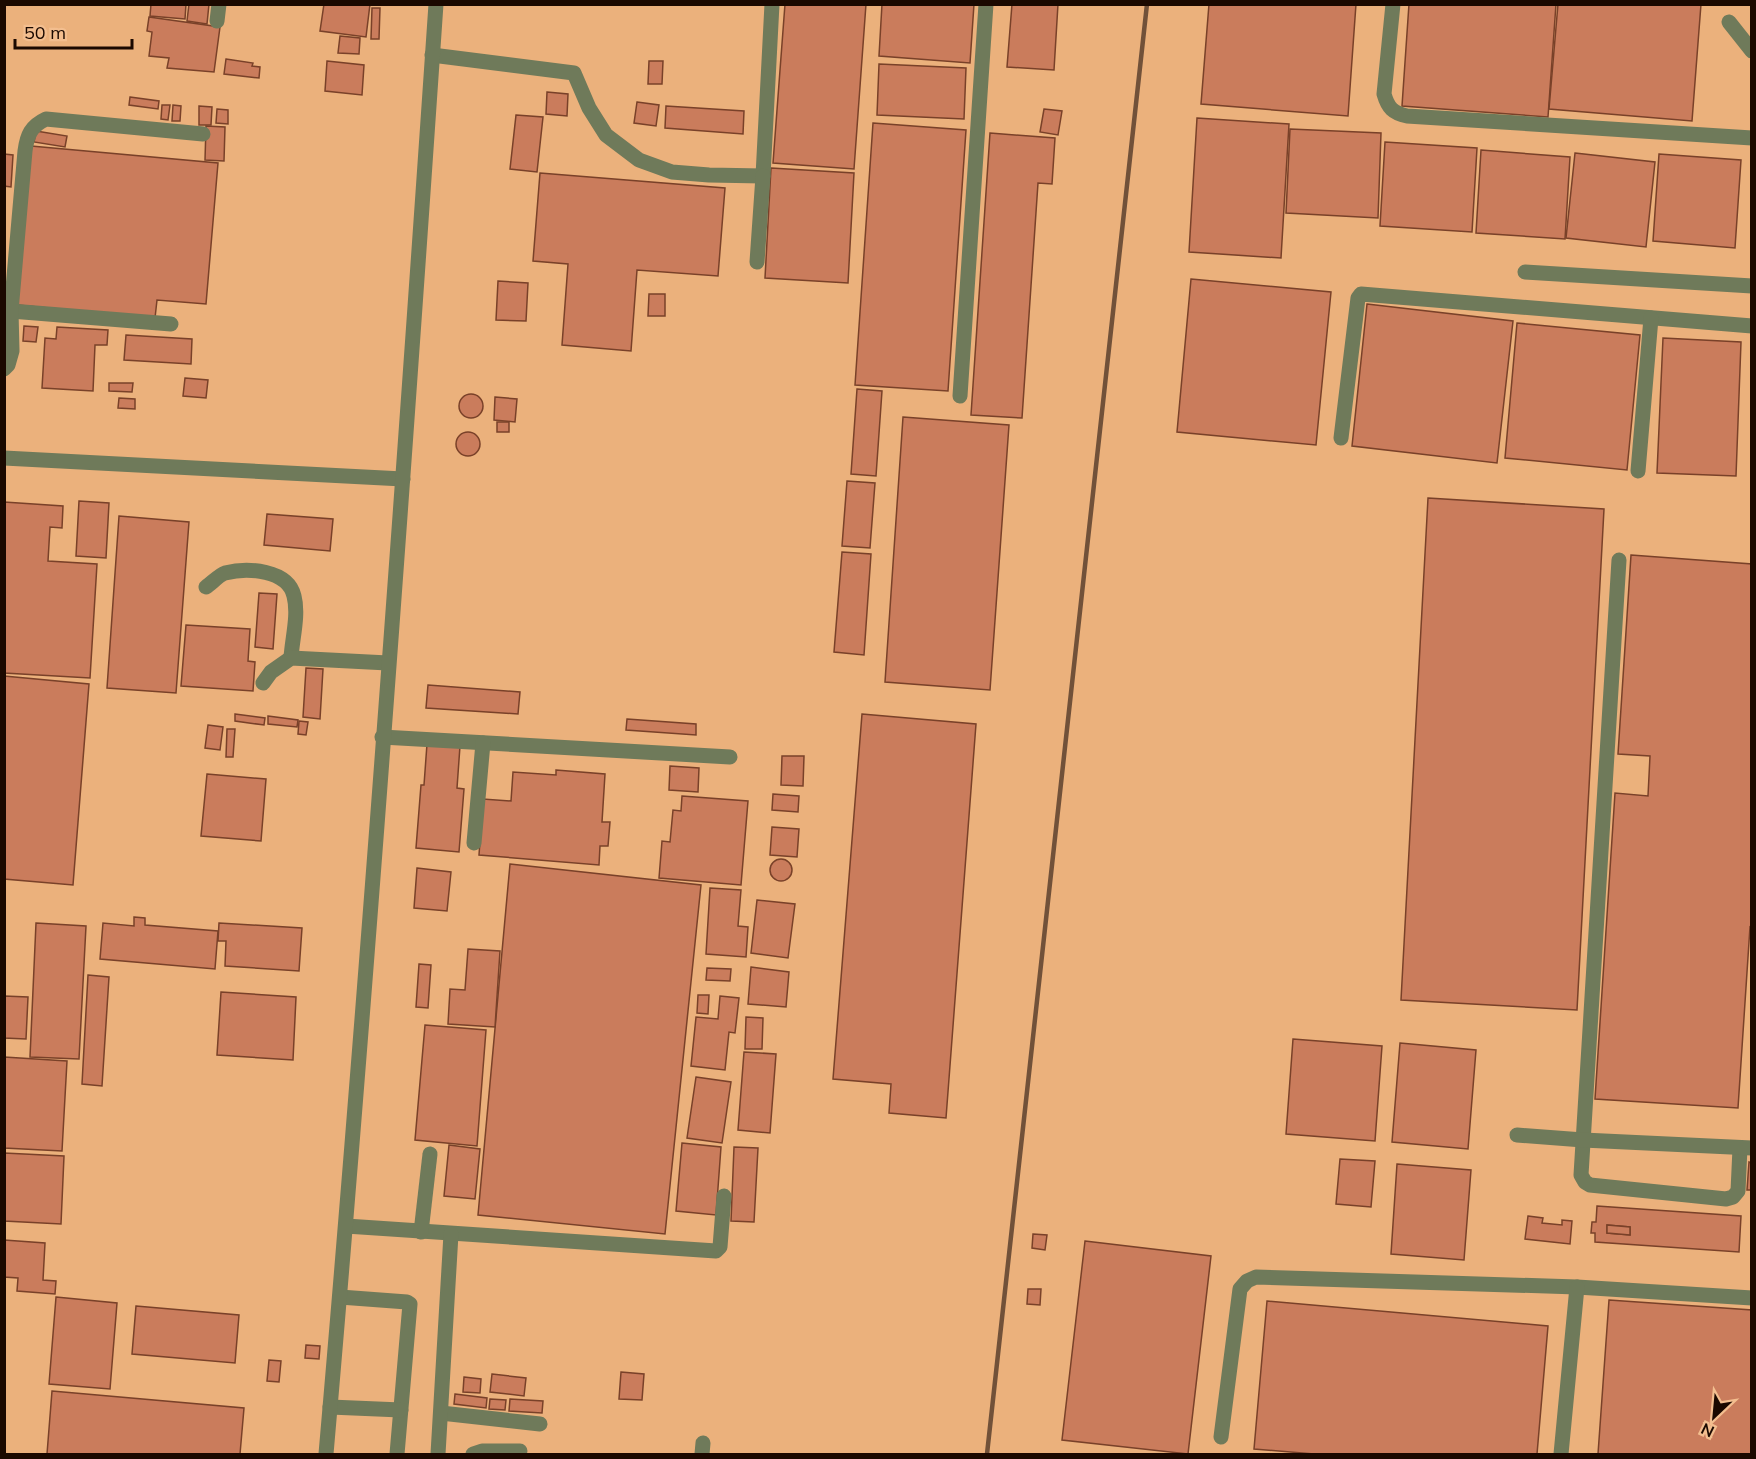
<svg xmlns="http://www.w3.org/2000/svg" width="1756" height="1459" font-family="Mulish,sans-serif">
<style>
.built{fill:#ebb17c}
.building{fill:#ca7c5c;stroke:#794129;stroke-width:1.5;fill-rule:evenodd}
.lines{fill:none;stroke-linecap:round;stroke-linejoin:round}
.minor{stroke:#6f7a5a;stroke-width:15}
.rail{stroke:#715139;stroke-width:4.5}
</style>
<rect width="100%" height="100%" fill="#f3be8f"/>
<rect class="built" x="5" y="5" width="1746" height="1449"/>
<g class="building">
<polygon points="151,4 186,4 185,19 150,16"/>
<polygon points="189,4 209,4 207,24 187,21"/>
<polygon points="324,4 370,4 366,37 320,31"/>
<polygon points="785,4 866,4 854,169 773,163"/>
<polygon points="882,4 974,4 970,63 879,56"/>
<polygon points="1012,4 1058,4 1054,70 1007,67"/>
<polygon points="1209,4 1356,4 1348,116 1201,104"/>
<polygon points="1409,4 1556,4 1548,117 1402,106"/>
<polygon points="1558,4 1701,4 1692,121 1549,109"/>
<polygon points="372,8 380,8 379,39 371,39"/>
<polygon points="149,17 220,27 214,72 167,68 169,58 149,56 152,32 147,31"/>
<polygon points="340,36 360,38 359,54 338,53"/>
<polygon points="226,59 253,63 252,66 260,67 259,78 224,74"/>
<polygon points="327,61 364,65 362,95 325,91"/>
<polygon points="649,61 663,61 662,84 648,84"/>
<polygon points="879,64 966,68 964,119 877,115"/>
<polygon points="547,92 568,94 567,116 546,114"/>
<polygon points="130,97 159,101 158,109 129,105"/>
<polygon points="637,102 659,105 656,126 634,123"/>
<polygon points="162,105 170,105 168,120 161,119"/>
<polygon points="173,105 181,106 180,121 172,121"/>
<polygon points="199,106 212,107 211,125 199,125"/>
<polygon points="666,106 744,111 743,134 665,128"/>
<polygon points="217,109 228,110 228,124 216,123"/>
<polygon points="1044,109 1062,111 1058,135 1040,132"/>
<polygon points="516,115 543,117 537,172 510,169"/>
<polygon points="1197,118 1289,124 1281,258 1189,252"/>
<polygon points="873,123 966,130 948,391 855,385"/>
<polygon points="206,126 225,127 224,161 205,160"/>
<polygon points="1290,129 1381,133 1378,218 1286,213"/>
<polygon points="36,131 67,136 65,147 34,142"/>
<polygon points="990,133 1055,138 1052,184 1038,183 1022,418 971,415"/>
<polygon points="1385,142 1477,148 1472,232 1380,226"/>
<polygon points="31,146 218,163 206,304 157,300 155,318 17,305"/>
<polygon points="1481,150 1570,157 1565,239 1476,233"/>
<polygon points="1575,153 1655,162 1646,247 1566,238"/>
<polygon points="4,154 13,155 11,187 4,186"/>
<polygon points="1659,154 1741,160 1735,248 1653,241"/>
<polygon points="771,168 854,173 848,283 765,278"/>
<polygon points="540,173 725,188 718,276 637,270 631,351 562,345 568,264 533,261"/>
<polygon points="1191,279 1331,292 1316,445 1177,432"/>
<polygon points="498,281 528,283 526,321 496,320"/>
<polygon points="649,294 665,294 665,316 648,316"/>
<polygon points="1367,304 1513,321 1497,463 1352,446"/>
<polygon points="1517,323 1640,335 1627,470 1505,458"/>
<polygon points="24,326 38,327 36,342 23,341"/>
<polygon points="57,327 108,330 107,345 95,345 93,391 42,388 45,338 56,339"/>
<polygon points="126,335 192,339 191,364 124,360"/>
<polygon points="1663,338 1741,342 1736,476 1657,473"/>
<polygon points="185,378 208,380 206,398 183,396"/>
<polygon points="109,383 133,383 132,392 109,391"/>
<polygon points="857,389 882,391 876,476 851,474"/>
<circle cx="471" cy="406" r="12"/>
<polygon points="495,397 517,399 515,422 494,420"/>
<polygon points="119,398 135,399 135,409 118,408"/>
<polygon points="903,417 1009,425 990,690 885,682"/>
<rect x="497" y="422" width="12" height="10"/>
<circle cx="468" cy="444" r="12"/>
<polygon points="847,481 875,483 870,548 842,546"/>
<polygon points="1428,498 1604,509 1577,1010 1401,1000"/>
<polygon points="79,501 109,503 106,558 76,556"/>
<polygon points="4,502 63,506 62,528 50,527 48,561 97,564 90,678 4,673"/>
<polygon points="267,514 333,519 330,551 264,545"/>
<polygon points="119,516 189,522 176,693 107,688"/>
<polygon points="842,552 871,554 864,655 834,652"/>
<polygon points="1631,555 1752,564 1752,928 1750,927 1738,1108 1595,1099 1615,793 1648,796 1650,756 1618,754"/>
<polygon points="259,593 277,594 273,649 255,647"/>
<polygon points="186,625 250,629 248,661 255,662 253,691 181,686"/>
<polygon points="306,668 323,669 320,719 303,717"/>
<polygon points="4,676 89,684 73,885 4,879"/>
<polygon points="428,685 520,692 518,714 426,708"/>
<polygon points="235,714 265,718 264,725 235,721"/>
<polygon points="862,714 976,724 946,1118 889,1113 891,1084 833,1079"/>
<polygon points="268,716 298,720 297,727 268,724"/>
<polygon points="627,719 696,724 696,735 626,730"/>
<polygon points="299,721 308,722 306,735 298,734"/>
<polygon points="208,725 223,727 220,750 205,748"/>
<polygon points="227,729 235,729 233,757 226,757"/>
<polygon points="427,744 460,746 457,788 464,789 459,852 416,848 421,785 424,785"/>
<polygon points="782,756 804,756 803,786 781,785"/>
<polygon points="670,766 699,768 698,792 669,790"/>
<polygon points="556,770 605,774 602,822 610,822 608,846 600,846 599,865 479,855 483,799 511,801 513,772 556,775"/>
<polygon points="207,774 266,779 261,841 201,836"/>
<polygon points="773,794 799,796 798,812 772,810"/>
<polygon points="682,796 748,801 741,885 659,878 662,841 670,842 673,810 681,811"/>
<polygon points="772,827 799,829 797,857 770,855"/>
<circle cx="781" cy="870" r="11"/>
<polygon points="510,864 701,885 665,1234 478,1215"/>
<polygon points="417,868 451,872 447,911 414,908"/>
<polygon points="710,888 741,890 738,926 748,927 746,957 706,954"/>
<polygon points="757,900 795,904 788,958 751,953"/>
<polygon points="134,917 145,918 145,925 218,931 215,969 100,959 103,923 134,926"/>
<polygon points="36,923 86,926 79,1059 30,1057"/>
<polygon points="219,923 302,928 299,971 225,966 226,941 218,941"/>
<polygon points="468,949 500,951 495,1027 448,1024 450,989 465,990"/>
<polygon points="419,964 431,965 428,1008 416,1007"/>
<polygon points="751,967 789,972 786,1007 748,1004"/>
<polygon points="707,968 731,969 730,981 706,980"/>
<polygon points="88,975 109,977 102,1086 82,1084"/>
<polygon points="221,992 296,997 293,1060 217,1055"/>
<polygon points="698,995 709,995 708,1014 697,1013"/>
<polygon points="4,996 28,997 26,1039 4,1038"/>
<polygon points="720,996 739,998 735,1033 729,1032 725,1070 691,1066 696,1017 718,1019"/>
<polygon points="746,1017 763,1018 762,1049 745,1049"/>
<polygon points="425,1025 486,1030 477,1146 415,1140"/>
<polygon points="1293,1039 1382,1046 1375,1141 1286,1134"/>
<polygon points="1400,1043 1476,1050 1468,1149 1392,1142"/>
<polygon points="744,1052 776,1054 770,1133 738,1130"/>
<polygon points="4,1057 67,1061 62,1151 4,1148"/>
<polygon points="696,1077 731,1082 722,1143 687,1138"/>
<polygon points="682,1143 721,1147 716,1215 676,1211"/>
<polygon points="449,1145 480,1149 475,1199 444,1196"/>
<polygon points="734,1147 758,1148 754,1222 731,1221"/>
<polygon points="4,1153 64,1156 61,1224 4,1221"/>
<polygon points="1340,1159 1375,1161 1371,1207 1336,1204"/>
<polygon points="1749,1162 1752,1163 1752,1190 1747,1190"/>
<polygon points="1397,1164 1471,1170 1464,1260 1391,1254"/>
<path d="M1597 1206 1741 1216 1739 1252 1595 1242V1233H1591L1592 1222H1596ZM1607 1225 1630 1227V1235L1607 1233Z"/>
<polygon points="1528,1216 1543,1218 1542,1223 1562,1225 1562,1220 1572,1221 1570,1244 1525,1239"/>
<polygon points="1607,1225 1630,1227 1630,1235 1607,1233"/>
<polygon points="1033,1234 1047,1235 1045,1250 1032,1248"/>
<polygon points="4,1240 45,1243 43,1280 56,1281 55,1294 17,1291 18,1278 4,1277"/>
<polygon points="1085,1241 1211,1256 1188,1454 1062,1440"/>
<polygon points="1028,1289 1041,1289 1040,1305 1027,1304"/>
<polygon points="56,1297 117,1303 110,1389 49,1384"/>
<polygon points="1609,1300 1752,1310 1751,1454 1598,1454"/>
<polygon points="1267,1301 1548,1326 1537,1454 1314,1454 1254,1449"/>
<polygon points="136,1306 239,1315 235,1363 132,1354"/>
<polygon points="306,1345 320,1346 319,1359 305,1358"/>
<polygon points="269,1360 281,1361 279,1382 267,1381"/>
<polygon points="621,1372 644,1374 642,1400 619,1399"/>
<polygon points="492,1374 526,1378 524,1396 490,1392"/>
<polygon points="464,1377 481,1379 480,1393 463,1392"/>
<polygon points="52,1391 244,1408 240,1454 47,1454"/>
<polygon points="455,1394 487,1398 486,1408 454,1404"/>
<polygon points="490,1399 506,1400 505,1410 489,1409"/>
<polygon points="510,1399 543,1401 542,1413 509,1411"/>
</g>
<g class="lines">
<g class="minor">
<path d="M1393 4 1384 94C1388 108 1393 113 1407 116L1752 138"/>
<polyline points="217,21 219,4"/>
<polyline points="1729,22 1752,51"/>
<polyline points="432,55 574,73 589,108 606,135 639,160 672,172 709,175 763,176 772,4"/>
<polyline points="757,262 763,176"/>
<polyline points="1525,272 1752,286"/>
<polyline points="11,311 171,324"/>
<path d="M4 369 8 365 12 351 11 311 25 151C27 135 31 126 46 119L203 134"/>
<polyline points="960,396 986,4"/>
<polyline points="1341,438 1358,298 1361,294 1752,326"/>
<polyline points="4,458 403,479"/>
<polyline points="1638,471 1651,318"/>
<polyline points="1619,560 1581,1175 1585,1182 1590,1185 1726,1199 1733,1197 1738,1191 1740,1148"/>
<path d="M206 587C212 583 219 575 225 573 248 567 288 570 294 596 299 615 292 639 291 658"/>
<polyline points="263,683 271,672 291,658 388,663"/>
<polyline points="382,737 730,757"/>
<polyline points="474,843 483,743"/>
<polyline points="1517,1135 1583,1140 1752,1148"/>
<polyline points="346,1226 716,1251 720,1247 724,1196"/>
<polyline points="421,1232 430,1154"/>
<polyline points="340,1297 407,1302 410,1304 397,1454"/>
<polyline points="330,1407 401,1410"/>
<polyline points="441,1413 540,1424"/>
<polyline points="1221,1437 1240,1289 1247,1281 1256,1277 1577,1287 1752,1298"/>
<path d="M326 1454C368 972 403 488 436 4"/>
<polyline points="438,1454 451,1234"/>
<polyline points="473,1454 482,1451 520,1451"/>
<polyline points="702,1454 703,1443"/>
<polyline points="1561,1454 1577,1287"/>
</g>
<polyline class="rail" points="987,1454 1147,4"/>
</g>
<rect width="1756" height="1459" fill="none" stroke="#1b0900" stroke-width="12"/>
<g transform="translate(1714 1417) rotate(206)" stroke="#f3be8f" stroke-width="4.5" paint-order="stroke">
<path d="M0-4.5L10 22L0 15L-10 22Z" fill="#1b0900"/>
<text y="-9" font-size="16" font-weight="bold" text-anchor="middle" fill="#1b0900">N</text>
</g>
<path d="M15 39v9h117v-9" fill="none" stroke="#1b0900" stroke-width="3"/>
<text x="24" y="39" font-size="18" fill="#1b0900" stroke="#f3be8f" stroke-width="4.5" paint-order="stroke">50 m</text>
</svg>
